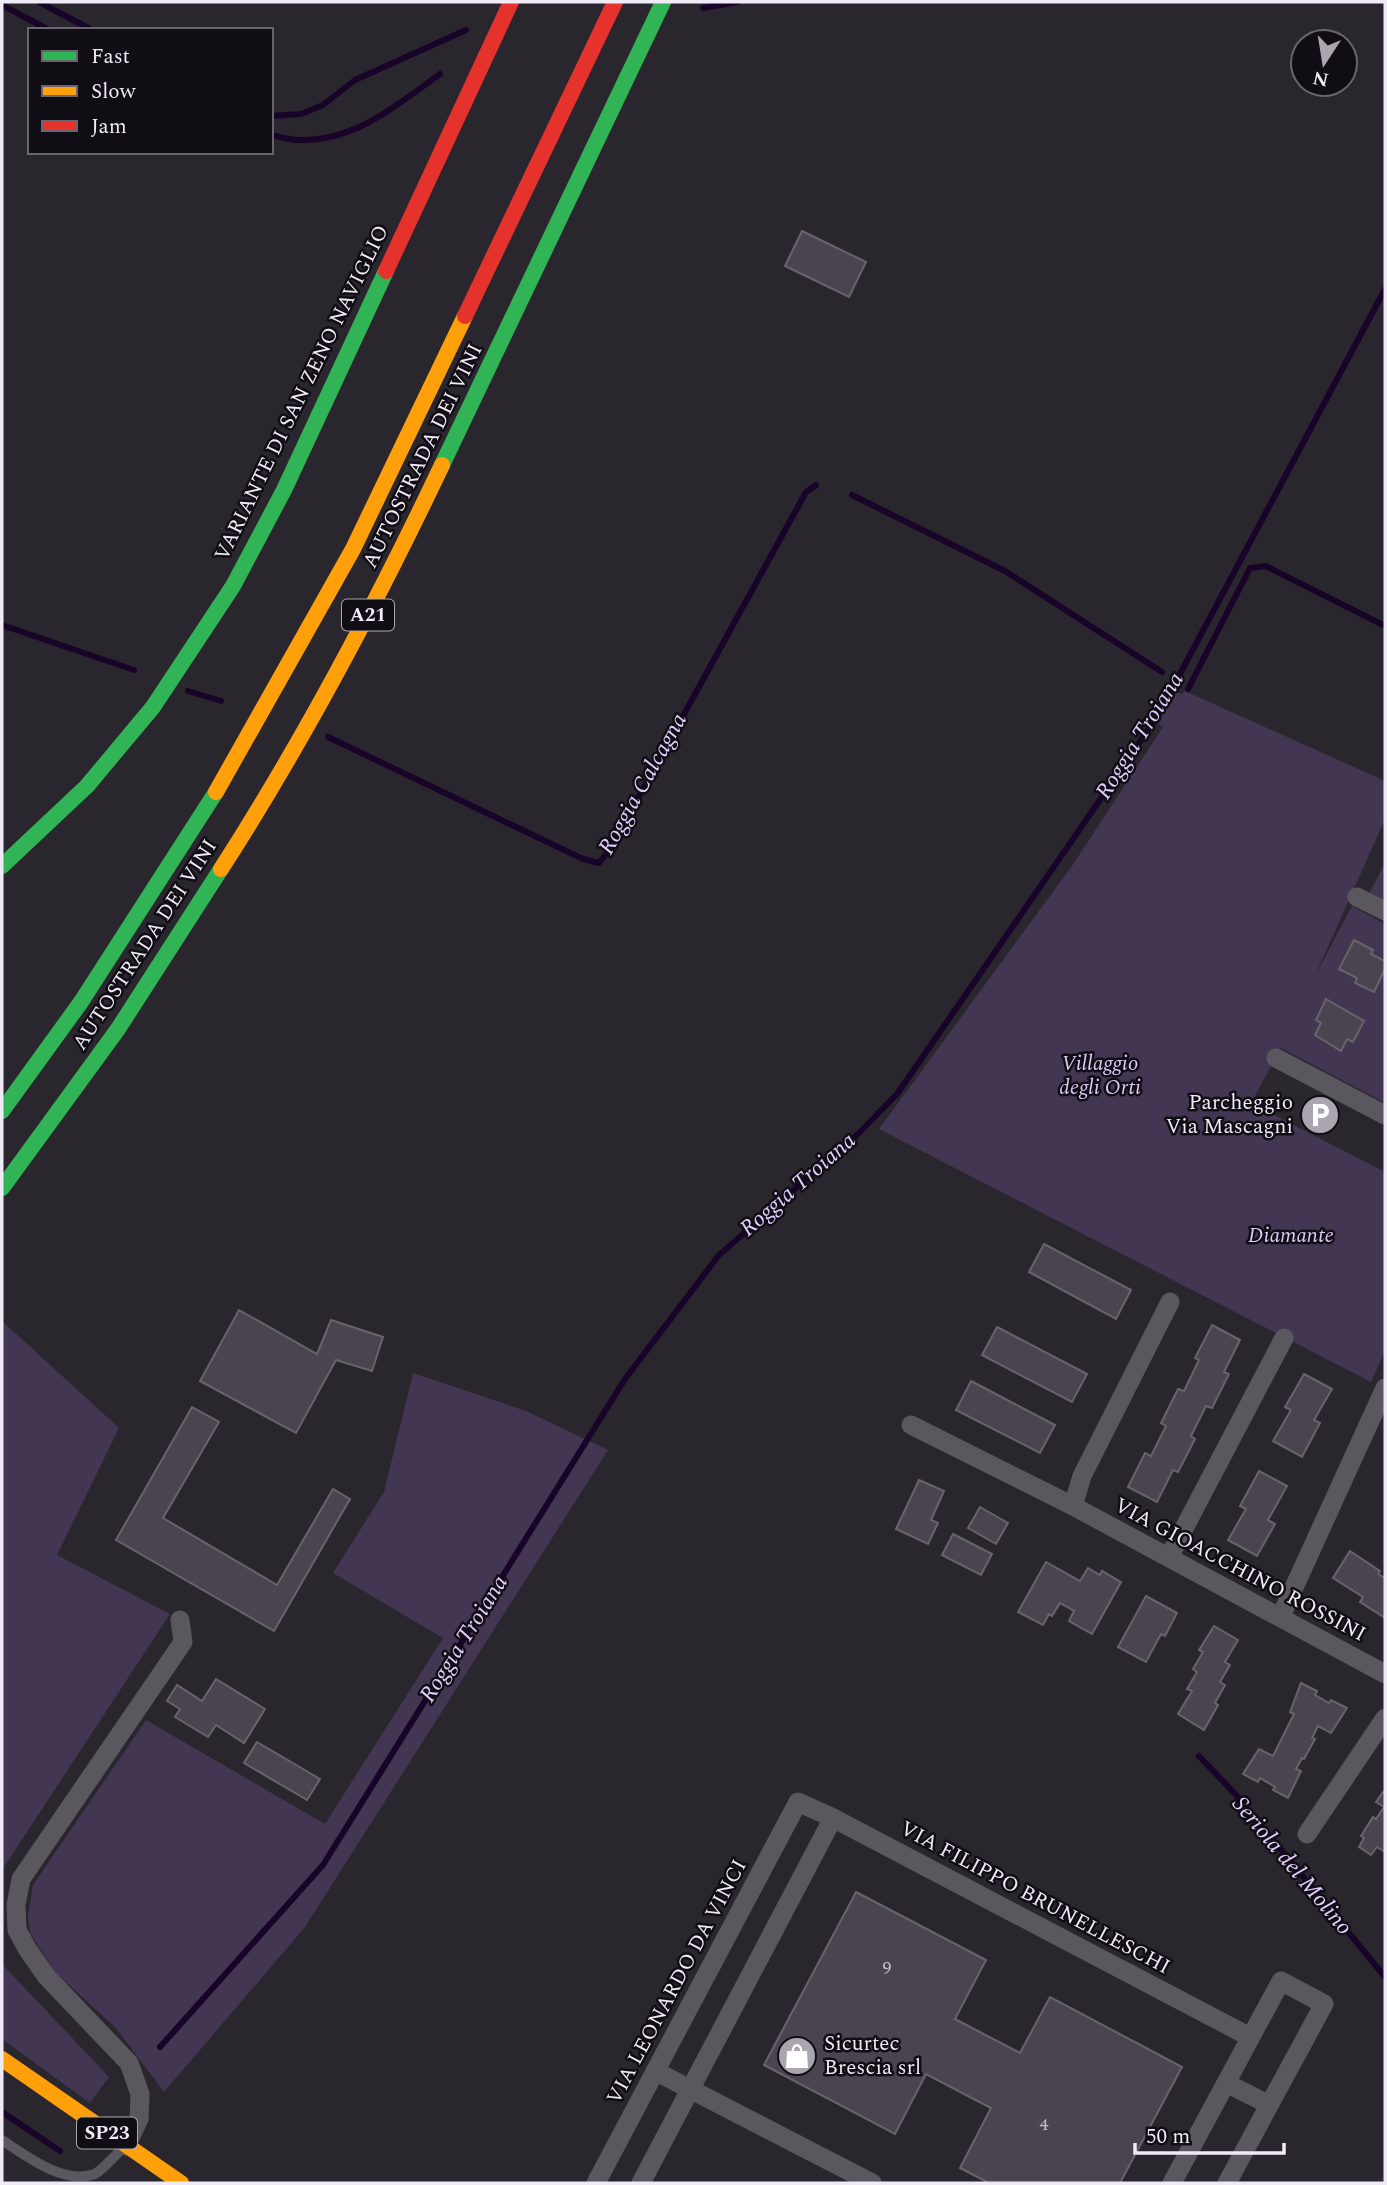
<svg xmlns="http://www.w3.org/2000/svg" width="1387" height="2185" font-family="Spectral,serif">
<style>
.green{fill:#433652}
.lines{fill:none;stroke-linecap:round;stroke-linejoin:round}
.stream{stroke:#180329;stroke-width:6}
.building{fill:#4a4451;stroke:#67646a;stroke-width:2}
.lane{stroke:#5a575e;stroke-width:10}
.street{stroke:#5a575e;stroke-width:19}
.fast{stroke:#30b455;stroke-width:16}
.slow{stroke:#ff9f0a;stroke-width:16}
.jam{stroke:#e5322d;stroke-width:16}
.labels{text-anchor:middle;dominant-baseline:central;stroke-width:5;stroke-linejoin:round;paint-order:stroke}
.number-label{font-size:18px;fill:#c6c0cc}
.shield{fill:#100d14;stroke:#aca8b2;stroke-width:2}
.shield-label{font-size:19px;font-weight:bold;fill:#efeaf5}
.street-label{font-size:21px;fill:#efeaf5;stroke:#100d14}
.park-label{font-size:21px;font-style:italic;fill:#dfc9f9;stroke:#100d14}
.poi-label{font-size:21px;fill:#efeaf5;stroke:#100d14;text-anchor:end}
.water-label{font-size:23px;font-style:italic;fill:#e2cdfc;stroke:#100d14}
</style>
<rect width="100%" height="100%" fill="#2a262e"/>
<g class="green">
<polygon points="1173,691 1181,694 1185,691 1385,781 1385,819 1315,976 1352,906 1385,924 1385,1103 1281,1048 1251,1103 1385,1172 1385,1351 1371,1382 879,1129 1072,866 1163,727 1156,722"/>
<polygon points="1385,863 1385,902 1369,894"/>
<polygon points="2,1321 119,1428 57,1555 170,1614 2,1870"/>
<polygon points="413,1373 526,1411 608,1450 305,1927 164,2092 116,2028 56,1973 30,1933 28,1916 33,1885 146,1720 325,1824 443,1638 333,1573 384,1492"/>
<polygon points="2,1964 109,2077 90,2103 2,2039"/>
</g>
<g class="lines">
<g class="stream">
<polyline points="39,2 92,30"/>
<polyline points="2,5 49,30"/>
<polyline points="703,8 738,2"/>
<polyline points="271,116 301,114 323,105 355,80 466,30"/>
<path d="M271 135C280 137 290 140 298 140 355 142 397 105 440 74"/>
<polyline points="852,495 1005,571 1162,672"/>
<polyline points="2,625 134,670"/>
<polyline points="1188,689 1250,568 1266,566 1385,626"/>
<polyline points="188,691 221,701"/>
<polyline points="328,737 583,859 599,863 610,849 806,492 816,485"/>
<polyline points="1199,1756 1237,1796 1385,1977"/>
<polyline points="160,2047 323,1865 625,1379 719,1255 857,1135 897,1094 971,987 1157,717 1385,289"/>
<polyline points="2,2112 60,2151"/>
</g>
</g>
<g class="building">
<polygon points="802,231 866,262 849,297 785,266"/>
<polygon points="1354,940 1373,950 1371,954 1385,961 1385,969 1374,992 1355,983 1357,978 1339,969"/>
<polygon points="1326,999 1364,1021 1353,1042 1347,1039 1341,1051 1315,1035 1321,1023 1316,1020"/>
<polygon points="1044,1244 1131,1290 1116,1319 1029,1272"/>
<polygon points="239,1310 317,1354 331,1320 383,1337 372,1371 336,1360 296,1433 200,1381"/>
<polygon points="1212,1325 1240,1340 1224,1372 1229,1374 1212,1408 1206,1406 1191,1436 1195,1439 1178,1472 1173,1470 1157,1502 1128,1487 1145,1453 1151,1456 1166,1426 1161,1423 1178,1389 1184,1391 1199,1360 1195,1358"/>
<polygon points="997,1327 1087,1374 1072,1402 982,1355"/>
<polygon points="1304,1374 1332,1389 1314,1420 1320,1423 1302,1457 1273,1441 1291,1410 1285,1407"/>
<polygon points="971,1381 1055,1425 1040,1453 956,1410"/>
<polygon points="192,1407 219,1422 163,1518 277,1585 333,1489 350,1499 274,1631 116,1540"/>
<polygon points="1259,1471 1287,1486 1268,1520 1275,1524 1257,1556 1228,1540 1246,1509 1240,1506"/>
<polygon points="919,1480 944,1491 931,1520 938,1523 928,1544 896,1529"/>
<polygon points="980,1507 1008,1523 996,1544 968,1528"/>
<polygon points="953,1534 992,1554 981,1575 942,1555"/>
<polygon points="1350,1551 1380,1571 1378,1574 1385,1578 1385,1618 1360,1602 1363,1597 1333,1578"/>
<polygon points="1046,1562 1080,1581 1088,1568 1100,1575 1102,1571 1121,1582 1092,1634 1069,1621 1074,1611 1060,1603 1052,1616 1049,1614 1043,1625 1018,1612"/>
<polygon points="1146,1596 1177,1613 1165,1636 1161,1634 1146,1662 1118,1647"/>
<polygon points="1214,1626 1238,1640 1225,1662 1230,1665 1220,1682 1225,1685 1215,1703 1218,1705 1204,1730 1178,1714 1192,1691 1187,1689 1197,1672 1193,1669 1203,1652 1199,1650"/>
<polygon points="216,1679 265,1709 244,1743 216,1725 208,1737 175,1717 180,1709 167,1701 177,1685 202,1701"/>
<polygon points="1301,1683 1317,1691 1315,1695 1329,1703 1331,1700 1347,1708 1331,1733 1318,1726 1312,1738 1315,1739 1304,1759 1302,1758 1296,1769 1301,1771 1288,1798 1273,1790 1275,1787 1260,1778 1258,1782 1243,1774 1259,1749 1273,1756 1294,1714 1290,1712"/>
<polygon points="257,1742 320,1779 307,1800 244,1763"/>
<polygon points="1383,1792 1385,1794 1385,1852 1377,1847 1371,1855 1359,1847 1364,1838 1361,1836 1373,1817 1376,1819 1384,1807 1376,1802"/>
<polygon points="856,1892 986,1960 955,2019 1020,2053 1050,1997 1182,2067 1120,2183 989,2183 960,2168 991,2108 926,2074 895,2134 764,2065"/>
</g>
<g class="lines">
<path class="lane" d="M2 2140C26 2156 63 2185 95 2174 105 2168 114 2156 123 2148"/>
<g class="street">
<polyline points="1357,897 1385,911"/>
<polyline points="1276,1058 1385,1115"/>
<polyline points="911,1425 1073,1506 1385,1674"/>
<polyline points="1073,1506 1082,1476 1170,1302"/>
<polyline points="1169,1557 1284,1338"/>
<polyline points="1281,1616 1385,1388"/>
<polyline points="1307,1834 1385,1718"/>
<polyline points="655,2071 872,2183"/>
<polyline points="1226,2083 1268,2104"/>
<polyline points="126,2146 139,2119 140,2094 129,2063 47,1977 28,1950 17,1930 16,1905 21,1879 183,1642 180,1620"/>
<polyline points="596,2183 798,1802 833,1818 1250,2037"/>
<polyline points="641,2183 833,1818"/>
<polyline points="1172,2183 1281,1981 1324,2004 1227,2183"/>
</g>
<g class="fast">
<polyline points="442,465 663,2"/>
<polyline points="2,866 87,786 153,707 233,586 284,490 386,271"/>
<polyline points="2,1111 81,1002 216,792"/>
<polyline points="2,1188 118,1029 221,869"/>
</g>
<g class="slow">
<polyline points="216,792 353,549 465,316"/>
<path d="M221 869C304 740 376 604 442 465"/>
<polyline points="2,2059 181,2183"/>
</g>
<g class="jam">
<polyline points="386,271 511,2"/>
<polyline points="465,316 615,2"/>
</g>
</g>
<defs>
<symbol id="parking-disc" viewBox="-11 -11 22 22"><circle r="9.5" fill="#aaa5af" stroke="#100d14"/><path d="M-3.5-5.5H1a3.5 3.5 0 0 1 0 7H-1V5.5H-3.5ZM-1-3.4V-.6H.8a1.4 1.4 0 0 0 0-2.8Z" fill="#fff"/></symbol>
<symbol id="shop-disc" viewBox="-11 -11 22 22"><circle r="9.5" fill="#aaa5af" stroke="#100d14"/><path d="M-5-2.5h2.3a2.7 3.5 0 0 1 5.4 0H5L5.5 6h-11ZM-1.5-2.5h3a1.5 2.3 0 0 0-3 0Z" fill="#fff"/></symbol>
</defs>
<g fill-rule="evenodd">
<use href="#parking-disc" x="1298" y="1093" width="44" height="44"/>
<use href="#shop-disc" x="775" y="2034" width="44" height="44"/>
</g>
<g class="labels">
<g class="number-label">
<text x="887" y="1967">9</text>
<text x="1044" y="2124">4</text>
</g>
<g class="shield">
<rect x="342" y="599.5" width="52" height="31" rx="5"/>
<rect x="77" y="2117.5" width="60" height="31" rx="5"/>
</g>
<g class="shield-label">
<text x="368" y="615">A21</text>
<text x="107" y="2133">SP23</text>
</g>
<g class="street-label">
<text transform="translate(302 393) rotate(-64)">VARIANTE DI SAN ZENO NAVIGLIO</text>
<text transform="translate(423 456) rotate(-64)">AUTOSTRADA DEI VINI</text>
<text transform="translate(145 945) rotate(-57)">AUTOSTRADA DEI VINI</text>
<text transform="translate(1240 1570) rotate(28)">VIA GIOACCHINO ROSSINI</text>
<text transform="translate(1035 1898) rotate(28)">VIA FILIPPO BRUNELLESCHI</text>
<text transform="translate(677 1982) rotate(-62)">VIA LEONARDO DA VINCI</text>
</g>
<g class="park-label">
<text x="1100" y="1064">Villaggio<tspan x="1100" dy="24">degli Orti</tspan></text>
<text x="1291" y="1236">Diamante</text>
</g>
<g class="poi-label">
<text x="1293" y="1103">Parcheggio<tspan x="1293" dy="24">Via Mascagni</tspan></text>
<text x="824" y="2044" text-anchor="start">Sicurtec<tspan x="824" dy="24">Brescia srl</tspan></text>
</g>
<g class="water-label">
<text transform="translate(1140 736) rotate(-58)">Roggia Troiana</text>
<text transform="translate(643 784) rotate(-61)">Roggia Calcagna</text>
<text transform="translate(798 1185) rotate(-41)">Roggia Troiana</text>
<text transform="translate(464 1639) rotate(-58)">Roggia Troiana</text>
<text transform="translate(1292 1866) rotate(50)">Seriola del Molino</text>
</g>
</g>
<rect width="1387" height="2185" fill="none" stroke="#efeaf5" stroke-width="7"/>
<rect x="28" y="28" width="245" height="126" fill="#100d14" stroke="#69656e" stroke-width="2"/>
<rect x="42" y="51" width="35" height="10" fill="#30b455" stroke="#69656e" stroke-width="2"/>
<text x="91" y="63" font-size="21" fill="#efeaf5">Fast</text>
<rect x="42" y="86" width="35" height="10" fill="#ff9f0a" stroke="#69656e" stroke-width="2"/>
<text x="91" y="98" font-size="21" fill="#efeaf5">Slow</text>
<rect x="42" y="121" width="35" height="10" fill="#e5322d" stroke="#69656e" stroke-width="2"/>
<text x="91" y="133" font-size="21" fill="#efeaf5">Jam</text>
<g transform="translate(1324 63) rotate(192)"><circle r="33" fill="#100d14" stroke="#69656e" stroke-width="2"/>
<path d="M0-5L12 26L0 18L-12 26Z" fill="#aaa5af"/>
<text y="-10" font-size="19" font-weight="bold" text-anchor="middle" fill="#efeaf5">N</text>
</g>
<path d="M1135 2143v10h149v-10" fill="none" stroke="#efeaf5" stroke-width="3.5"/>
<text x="1146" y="2143" font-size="21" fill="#efeaf5" stroke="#100d14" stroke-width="5" paint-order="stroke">50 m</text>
</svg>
